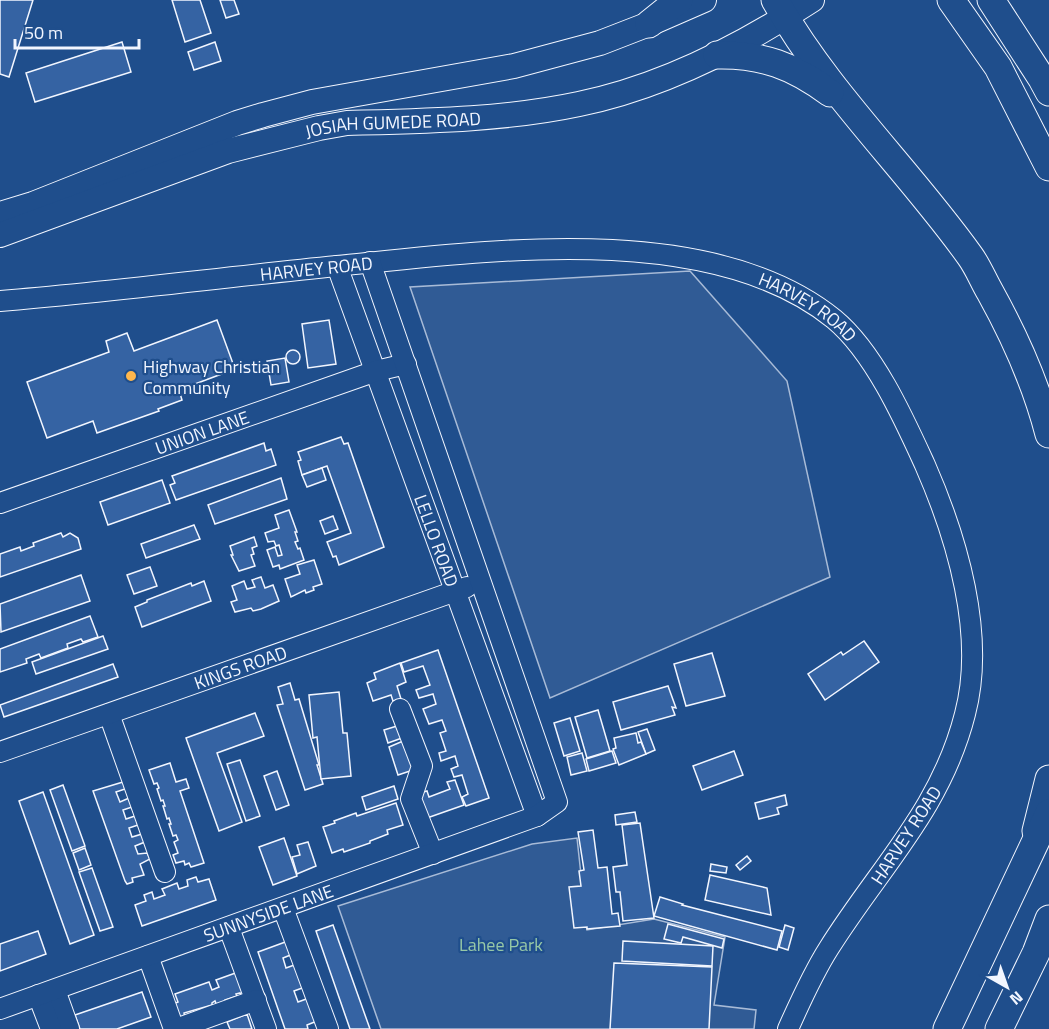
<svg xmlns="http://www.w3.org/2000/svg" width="1049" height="1029" font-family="'Titillium Web',sans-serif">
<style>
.built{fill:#305b95;stroke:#a8bbd7;stroke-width:1.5}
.building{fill:#3563a3;stroke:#f2f6ff;stroke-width:1.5}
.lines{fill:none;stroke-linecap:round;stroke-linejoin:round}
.minor-casing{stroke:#f2f6ff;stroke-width:22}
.major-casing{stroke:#f2f6ff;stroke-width:26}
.highway-casing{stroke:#f2f6ff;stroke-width:29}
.minor{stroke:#1f4e8c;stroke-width:20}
.major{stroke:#1f4e8c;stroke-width:24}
.highway{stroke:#1f4e8c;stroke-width:27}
.poi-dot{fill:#ffb74d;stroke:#1f4e8c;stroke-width:2}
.labels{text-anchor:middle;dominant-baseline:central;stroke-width:4.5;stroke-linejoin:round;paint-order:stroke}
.street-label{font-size:18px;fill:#f2f6ff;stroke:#1f4e8c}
.poi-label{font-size:18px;fill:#f2f6ff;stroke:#1f4e8c;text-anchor:start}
.park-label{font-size:18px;fill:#97c8a6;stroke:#1f4e8c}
</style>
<rect width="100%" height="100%" fill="#1f4e8c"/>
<g class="built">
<polygon points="690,271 787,381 830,577 550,698 410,287"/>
<polygon points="577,838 587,930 654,919 725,937 714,1005 756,1010 754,1029 381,1029 338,906 532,844"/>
</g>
<g class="building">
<polygon points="0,0 33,0 9,77 0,74"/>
<polygon points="172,0 200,0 211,33 185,42"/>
<polygon points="220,0 234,0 239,14 226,18"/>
<polygon points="122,42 131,72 35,102 26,73"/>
<polygon points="215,42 221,61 194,70 188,52"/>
<polygon points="217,320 235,369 179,390 182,400 158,409 159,411 97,433 93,421 47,438 27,382 109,352 106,341 127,333 134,351"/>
<polygon points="329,320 336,364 308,368 302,324"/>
<circle cx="293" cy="357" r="7"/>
<polygon points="285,358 289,382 271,385 267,361"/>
<polygon points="341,437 344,444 348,443 384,547 339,565 336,556 333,557 327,542 351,533 327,466 302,475 298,461 301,460 298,452"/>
<polygon points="264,443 266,451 271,449 276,465 176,500 170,485 175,483 172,476"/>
<polygon points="322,468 326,480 307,487 302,475"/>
<polygon points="281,478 287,499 215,524 208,505"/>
<polygon points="162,480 170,503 108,525 100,502"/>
<polygon points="289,510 297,532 295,532 298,541 295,542 298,549 300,548 304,560 280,569 279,565 273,567 267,550 275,547 278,556 282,555 279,545 276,546 274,541 268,542 265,533 279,528 275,515"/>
<polygon points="333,516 338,529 325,534 320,521"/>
<polygon points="194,525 200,539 146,558 141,544"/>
<polygon points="61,533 63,537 70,533 78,538 81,549 0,577 0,554 20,547 21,551 34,546 33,543"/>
<polygon points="254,537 257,546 252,548 254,554 251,555 255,566 239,571 231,555 233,555 230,546"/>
<polygon points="314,560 322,584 313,587 314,590 306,593 305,590 291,597 285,579 300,574 297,565"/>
<polygon points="150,567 157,586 134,594 127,575"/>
<polygon points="81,575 90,601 1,632 0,604"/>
<polygon points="261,577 265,588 273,585 279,601 261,609 253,611 251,608 235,612 231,602 237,600 232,586 244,581 247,589 255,587 252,580"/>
<polygon points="204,581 211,601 142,627 135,607 147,602 147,600 191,583 192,586"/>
<polygon points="90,616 98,637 83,642 81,639 67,644 68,648 41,658 39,654 26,659 27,663 0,672 0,649"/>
<polygon points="103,636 108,649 36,674 32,662"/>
<polygon points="864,641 879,662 825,700 808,674 841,652 843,655"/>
<polygon points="438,650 489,798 466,806 462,797 468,794 462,775 454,777 451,769 458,766 455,756 441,761 439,753 446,751 440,733 446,731 442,720 429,724 423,709 436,704 433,694 419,698 416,690 430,685 423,666 404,672 401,663"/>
<polygon points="712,653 725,696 686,706 674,664"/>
<polygon points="400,663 406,682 397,686 401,699 393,701 391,695 373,701 367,683 376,679 374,673"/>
<polygon points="113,664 118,677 4,717 0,705"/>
<polygon points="290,683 295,700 299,699 319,765 317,765 323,784 305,790 277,705 283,704 278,687"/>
<polygon points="668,686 676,708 672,707 675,715 621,730 613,702"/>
<polygon points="339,692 343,733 347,733 351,776 321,779 317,737 313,738 309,695"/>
<polygon points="598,710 610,751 587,758 575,717"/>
<polygon points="255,713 264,736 217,753 242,822 219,831 186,738"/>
<polygon points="570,718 580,751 564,756 554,723"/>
<polygon points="397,726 402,738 388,743 384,730"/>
<polygon points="647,729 655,750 646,754 638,732"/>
<polygon points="636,733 638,743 641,742 646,754 619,765 613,749 616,748 614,738"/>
<polygon points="403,741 413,770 398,775 389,747"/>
<polygon points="612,751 616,763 589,771 586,759"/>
<polygon points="734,751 743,775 702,790 693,766"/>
<polygon points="582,753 587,771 571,775 567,757"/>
<polygon points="240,760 260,816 246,821 227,764"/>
<polygon points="170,763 176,782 186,779 189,788 180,791 204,863 191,867 189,863 185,865 184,861 176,863 173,855 178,853 174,842 178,840 176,835 173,836 169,824 171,824 169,818 167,819 163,806 165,806 163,800 161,801 157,789 159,788 157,783 154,784 149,770"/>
<polygon points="277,771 289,805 276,810 264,776"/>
<polygon points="455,780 464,805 427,818 419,793 427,791 429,797 450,789 447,782"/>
<polygon points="123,782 125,789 116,792 120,802 129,798 132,807 123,810 126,819 135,816 138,825 129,828 132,837 142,834 145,842 135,846 138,854 147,853 150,859 140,864 144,875 132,878 133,882 127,884 125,881 93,791"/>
<polygon points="63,785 85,846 72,851 50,790"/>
<polygon points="394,786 398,799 366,810 362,797"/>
<polygon points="43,792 94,935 70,944 19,801"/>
<polygon points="785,795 787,805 777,808 779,814 759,819 755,803"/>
<polygon points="396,803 403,825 387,830 388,834 370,841 370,843 344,852 343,849 332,853 323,827 335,823 334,821 356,813 357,816"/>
<polygon points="635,812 637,822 616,825 615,815"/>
<polygon points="640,823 654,918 623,921 620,892 616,892 613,867 627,865 622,825"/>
<polygon points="593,830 598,868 607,867 612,914 618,913 620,926 587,929 587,927 574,928 569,887 581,886 579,871 584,870 578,832"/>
<polygon points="284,838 297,876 273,885 259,847"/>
<polygon points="308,842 316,866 297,874 292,857 300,855 297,845"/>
<polygon points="85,848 91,865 79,870 73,853"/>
<polygon points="747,856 751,861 740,870 736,865"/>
<polygon points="711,864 727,867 726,873 710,871"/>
<polygon points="92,868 113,927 100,931 79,872"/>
<polygon points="710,875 767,888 771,915 705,900"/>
<polygon points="196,877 198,882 209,879 216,900 142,926 135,905 146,901 144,895 152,892 154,899 165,895 162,889 177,883 179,889 188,886 187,880"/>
<polygon points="660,897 683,904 682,905 782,931 777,950 654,916"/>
<polygon points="668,924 724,939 722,948 683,937 681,943 664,939"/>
<polygon points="333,925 370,1029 350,1029 316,931"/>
<polygon points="785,925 794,928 788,950 779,947"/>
<polygon points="38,931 46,954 0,971 0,944"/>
<polygon points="288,941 293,954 283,958 286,968 297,964 305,987 294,991 298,1002 309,998 317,1021 307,1025 308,1029 285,1029 258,952"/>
<polygon points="623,941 713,946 712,966 622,961"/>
<polygon points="614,963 712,967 709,1029 610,1029"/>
<polygon points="241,971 249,995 242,998 240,993 236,994 237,996 225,1000 226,1003 217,1006 215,1001 212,1003 212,1005 184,1013 185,1018 175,1022 170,1005 178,1002 175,994 209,982 212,990 219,987 216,980"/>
<polygon points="142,992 151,1017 117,1029 80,1029 75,1015"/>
<polygon points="247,1014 252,1029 230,1029 227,1022"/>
</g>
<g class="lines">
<defs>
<g id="minor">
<path id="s1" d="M337 266 537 816"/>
<path id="s2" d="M0 301C112 292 225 277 337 266 484 251 711 219 834 319 874 352 904 419 925 465 957 538 986 635 965 714 941 809 879 868 829 948 813 973 800 1002 788 1029"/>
<path id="s3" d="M0 503 376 371 406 364"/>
<polyline points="400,709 422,766 411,799 433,854"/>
<polyline points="109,714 165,872"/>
<path id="s4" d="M0 752 467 587"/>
<polyline points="283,908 328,1029"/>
<polyline points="229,928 266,1029"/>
<polyline points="148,956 174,1029"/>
<polyline points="55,990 69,1029"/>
<polyline points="38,995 51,1029"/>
<path id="s5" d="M0 1009 537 816 557 802 370 262"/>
<polyline points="176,1029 256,1000"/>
</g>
<g id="major">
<polyline points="0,214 33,204 237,123 263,115 312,102 514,66 600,43 649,24 704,0"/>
<path id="s6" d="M0 235 228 151 319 128 347 123C424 121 504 120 579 104 662 87 742 46 812 0"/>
</g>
<g id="highway">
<path d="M775 0C827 93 908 169 970 256 978 267 983 280 990 292 1015 337 1036 384 1049 434"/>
<polyline points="951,0 998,67 1049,167"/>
<polyline points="991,0 1042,79 1049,92"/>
<polyline points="649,24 679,0"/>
<path d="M717 55C762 54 794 66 830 93"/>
<polyline points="1036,831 1049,779"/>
<polyline points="947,1029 1049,813"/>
<polyline points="999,1029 1036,953 1049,919"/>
</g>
</defs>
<use href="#minor" class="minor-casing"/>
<use href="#major" class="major-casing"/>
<use href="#highway" class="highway-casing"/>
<use href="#minor" class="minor"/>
<use href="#major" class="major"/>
<use href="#highway" class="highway"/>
</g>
<circle class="poi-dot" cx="131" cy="376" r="6"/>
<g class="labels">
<g class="street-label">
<text stroke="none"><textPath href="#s6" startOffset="411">JOSIAH GUMEDE ROAD</textPath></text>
<text stroke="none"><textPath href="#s2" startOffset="318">HARVEY ROAD</textPath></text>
<text stroke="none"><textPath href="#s2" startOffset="822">HARVEY ROAD</textPath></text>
<text stroke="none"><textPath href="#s3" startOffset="214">UNION LANE</textPath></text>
<text stroke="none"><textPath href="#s1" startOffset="292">LELLO ROAD</textPath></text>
<text stroke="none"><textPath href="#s4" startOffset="255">KINGS ROAD</textPath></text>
<text transform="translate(906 835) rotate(-57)">HARVEY ROAD</text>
<text stroke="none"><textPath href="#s5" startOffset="285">SUNNYSIDE LANE</textPath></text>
</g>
<g class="poi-label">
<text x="143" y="366">Highway Christian<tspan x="143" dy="21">Community</tspan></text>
</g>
<g class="park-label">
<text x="501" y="944">Lahee Park</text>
</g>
</g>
<g transform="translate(1007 987) rotate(140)" stroke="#1f4e8c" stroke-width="4.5" paint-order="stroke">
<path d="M0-4.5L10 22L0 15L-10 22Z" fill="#f2f6ff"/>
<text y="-9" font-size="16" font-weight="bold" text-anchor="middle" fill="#f2f6ff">N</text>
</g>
<path d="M15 39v9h124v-9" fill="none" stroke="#f2f6ff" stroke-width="3"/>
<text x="24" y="39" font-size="18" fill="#f2f6ff" stroke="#1f4e8c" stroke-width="4.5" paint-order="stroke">50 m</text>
</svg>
